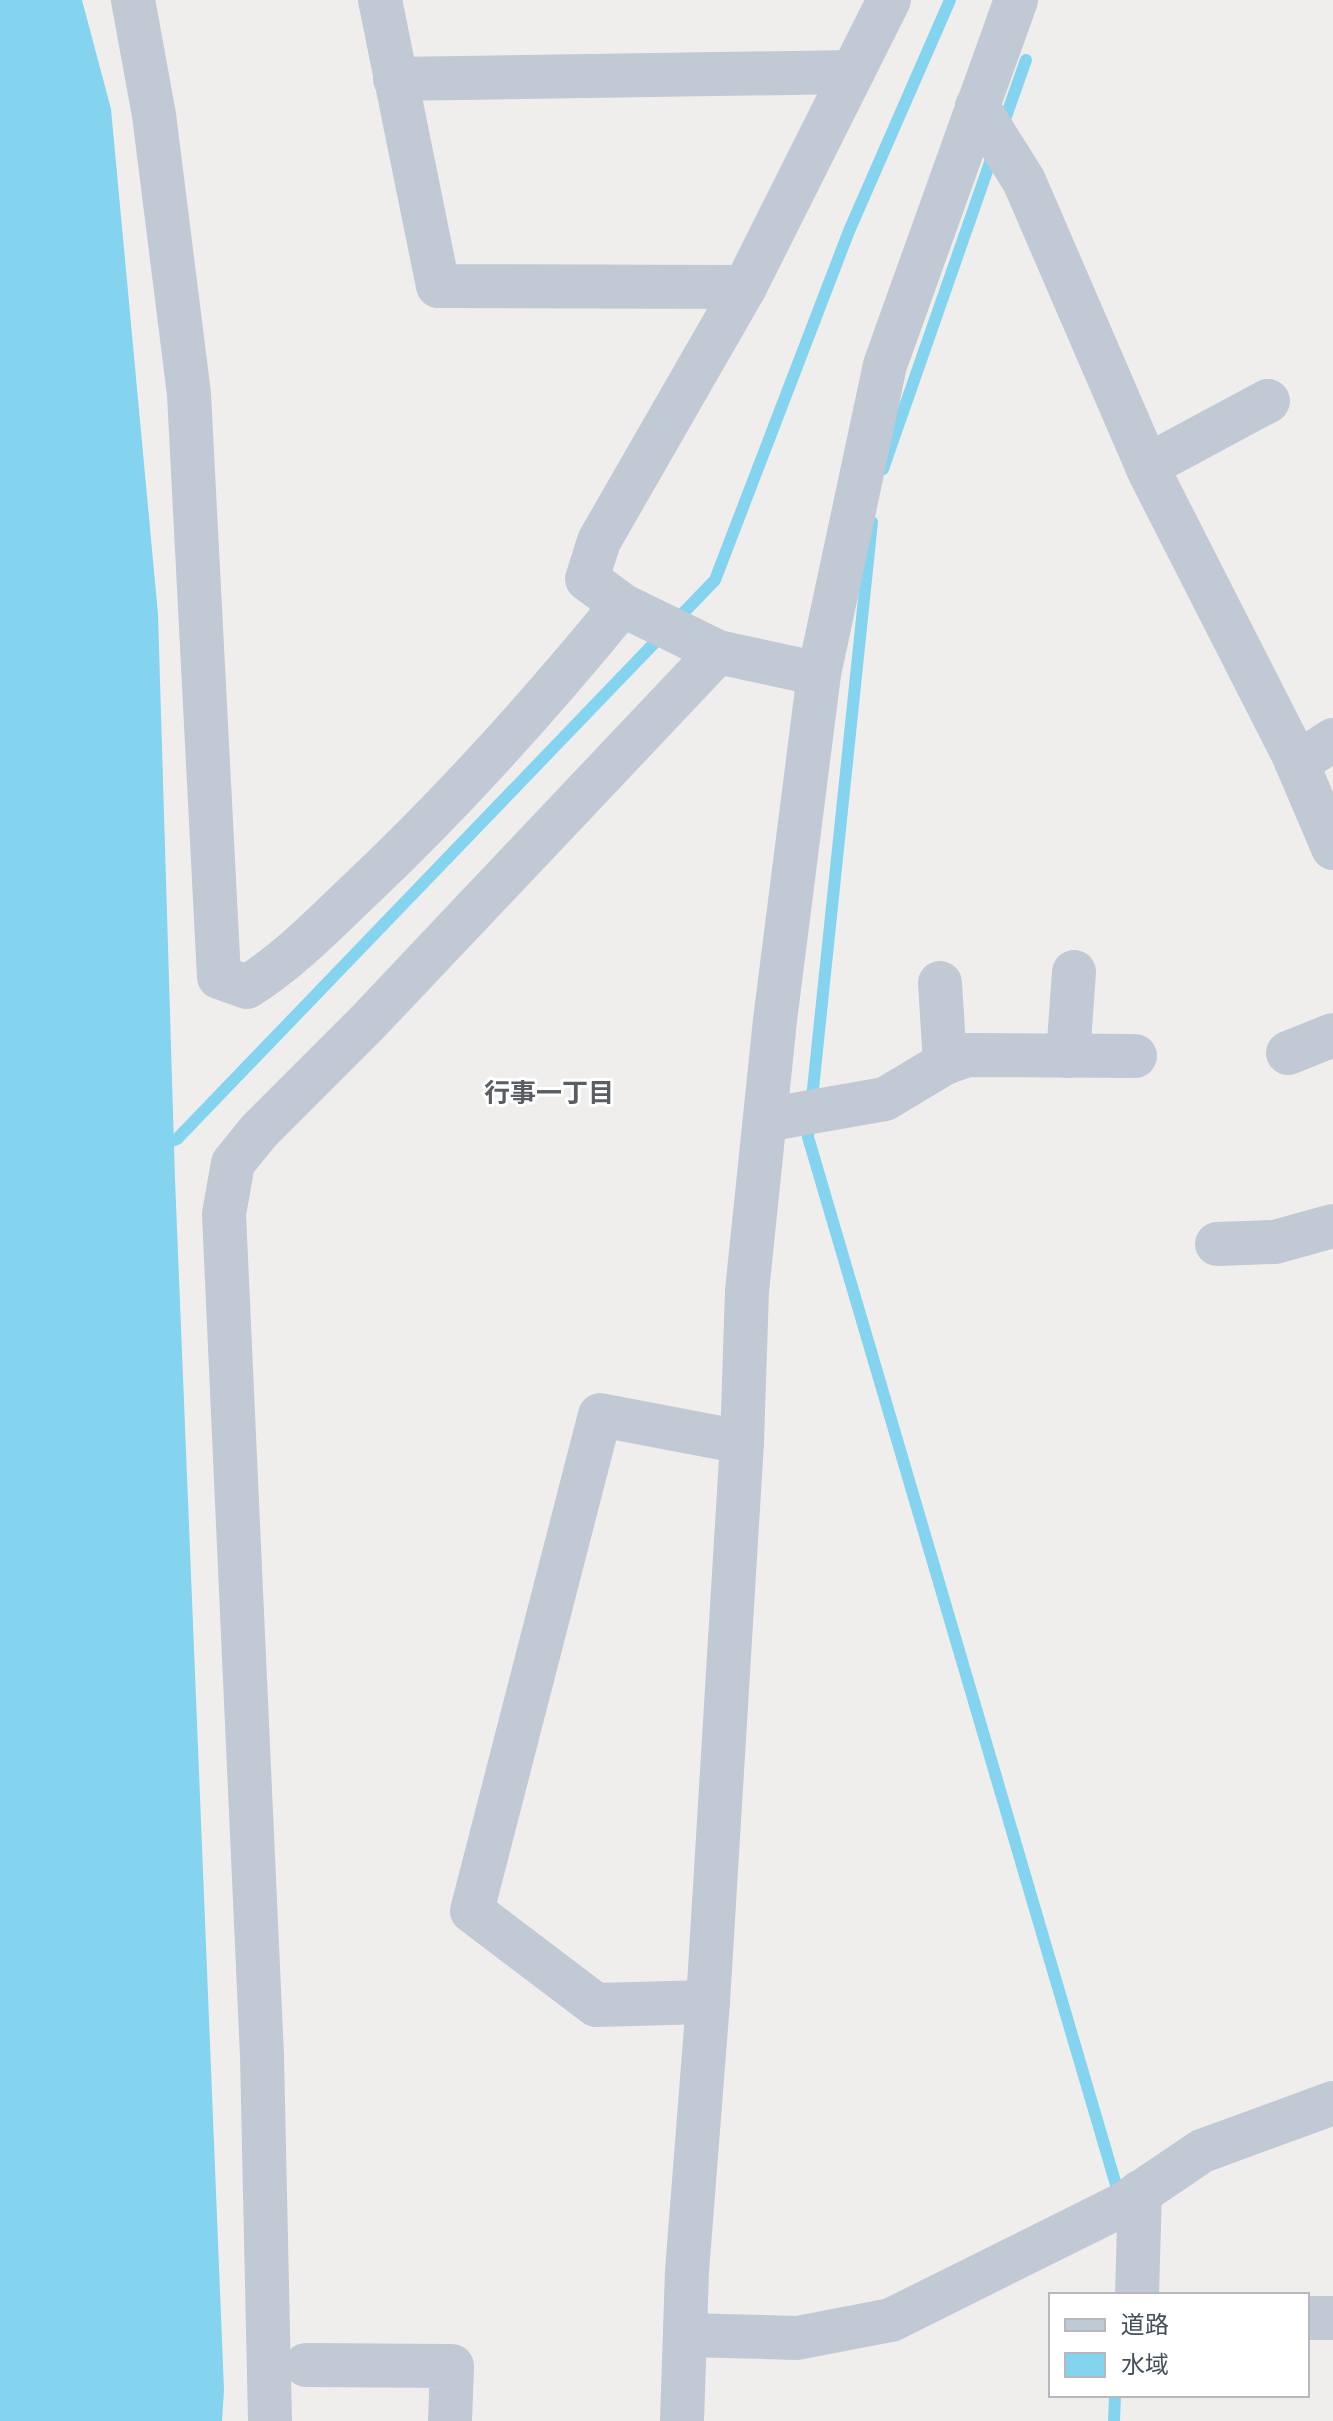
<svg xmlns="http://www.w3.org/2000/svg" width="1333" height="2421" font-family="'Alegreya Sans','Noto Sans JP',sans-serif">
<style>
.water{fill:#85d4ef}
.lines{fill:none;stroke-linecap:round;stroke-linejoin:round}
.stream{stroke:#85d4ef;stroke-width:12}
.minor{stroke:#c0c9d4;stroke-width:44}
.labels{text-anchor:middle;dominant-baseline:central;stroke-width:6;stroke-linejoin:round;paint-order:stroke}
.neighbourhood-label{font-size:26px;font-weight:bold;fill:#5a5e63;stroke:#fff}
</style>
<rect width="100%" height="100%" fill="#f0eeed"/>
<polygon class="water" points="0,0 82,0 111,109 158,614 175,1179 224,2390 222,2421 0,2421"/>
<g class="lines">
<g class="stream">
<polyline points="1003,125 1026,60"/>
<polyline points="883,469 993,154"/>
<polyline points="872,522 808,1137 1119,2195"/>
<polyline points="160,1146 177,1139 715,580 849,231 950,0"/>
<polyline points="1114,2421 1115,2395"/>
</g>
<g class="minor">
<path d="M133 0 154 115 189 394 219 977 247 987C291 959 324 924 362 888 455 800 541 704 622 605"/>
<polyline points="380,0 438,286 745,287"/>
<polyline points="395,79 853,72"/>
<polyline points="977,106 1024,181 1150,473 1293,754 1333,848"/>
<polyline points="1147,466 1268,401"/>
<polyline points="819,674 718,652 622,605 587,579 599,541 745,287 889,0"/>
<polyline points="1297,763 1333,740"/>
<polyline points="1288,1053 1333,1035"/>
<polyline points="1068,1056 1074,972"/>
<polyline points="945,1063 967,1055 1135,1056"/>
<polyline points="765,1120 885,1099 945,1063 940,983"/>
<polyline points="1217,1244 1275,1242 1333,1226"/>
<polyline points="708,2002 596,2005 472,1911 600,1415 742,1442"/>
<polyline points="1137,2295 1140,2192"/>
<polyline points="1307,2318 1333,2318"/>
<polyline points="685,2335 797,2338 891,2320 1122,2205 1202,2151 1333,2103"/>
<polyline points="306,2365 452,2366 450,2421"/>
<polyline points="270,2421 262,2056 224,1214 233,1163 259,1131 367,1023 718,652"/>
<polyline points="682,2421 687,2271 708,2002 742,1442 747,1291 775,1020 819,674 885,365 1016,0"/>
</g>
</g>
<g class="labels">
<g class="neighbourhood-label">
<text x="549" y="1094">行事一丁目</text>
</g>
</g>
<rect x="1049" y="2293" width="260" height="104" fill="#ffffff" stroke="#b5b9be" stroke-width="2"/>
<rect x="1065" y="2319" width="40" height="12" fill="#c0c9d4" stroke="#b5b9be" stroke-width="2"/>
<text x="1121" y="2333" font-size="24" fill="#45505c">道路</text>
<rect x="1065" y="2353" width="40" height="24" fill="#85d4ef" stroke="#b5b9be" stroke-width="2"/>
<text x="1121" y="2373" font-size="24" fill="#45505c">水域</text>
</svg>
